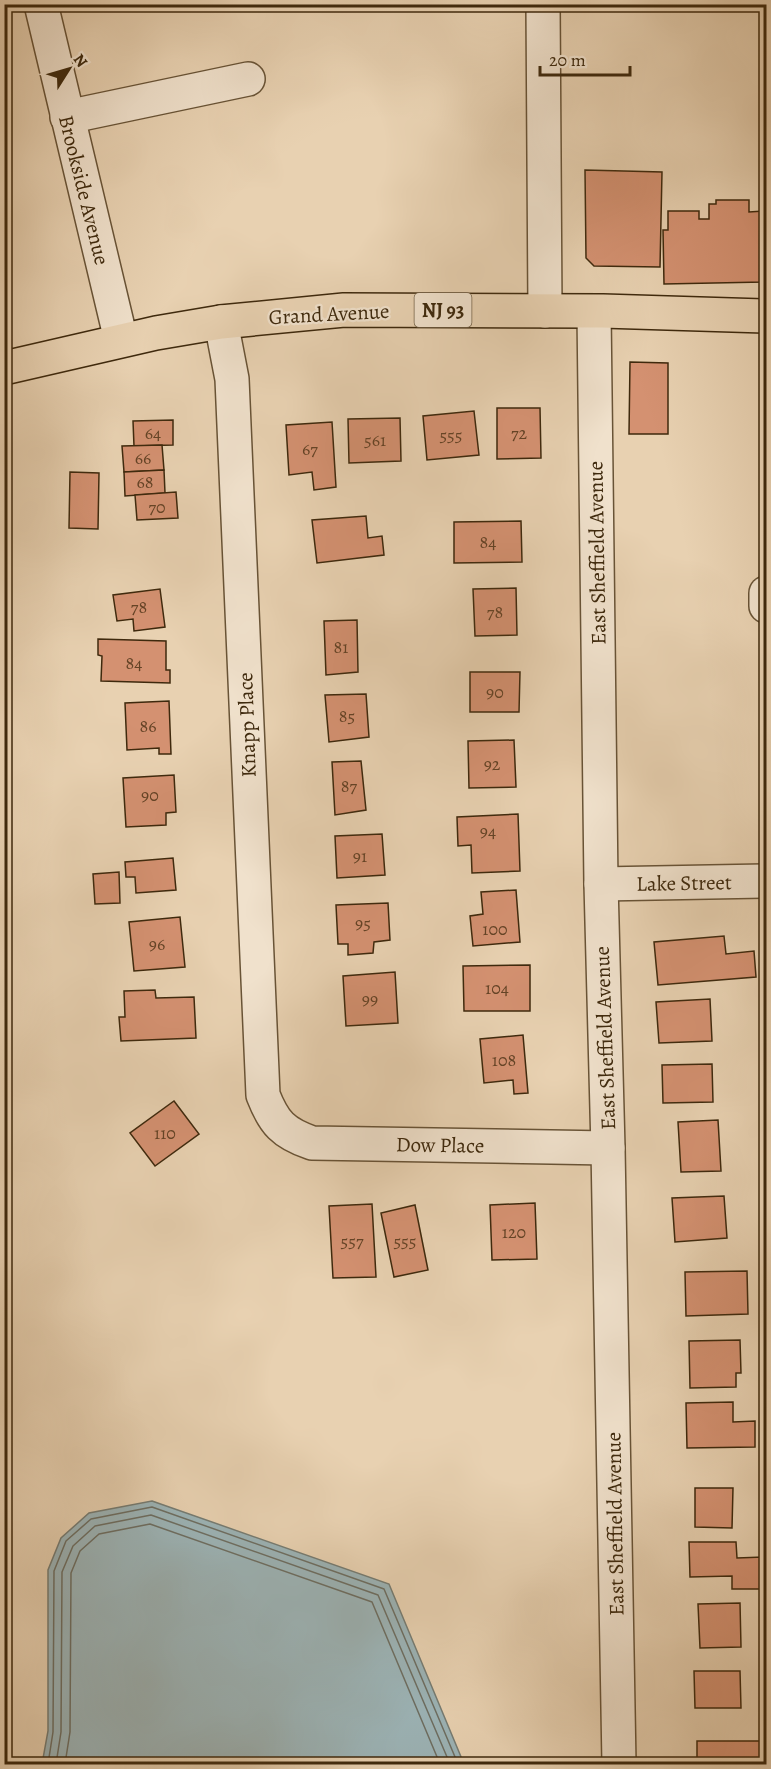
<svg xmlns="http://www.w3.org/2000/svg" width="771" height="1769" font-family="Alegreya,serif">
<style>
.water{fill:#9cb4b7;stroke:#767c73;stroke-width:1.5}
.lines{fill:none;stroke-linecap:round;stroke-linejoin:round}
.shore{stroke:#6d6e62;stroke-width:1.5}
.building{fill:#d49171;stroke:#3e290d;stroke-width:1.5}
.minor-casing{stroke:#685336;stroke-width:36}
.major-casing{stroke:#3e290d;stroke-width:36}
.minor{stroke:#f0e1cc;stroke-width:33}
.major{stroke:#e8d1b1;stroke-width:33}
.labels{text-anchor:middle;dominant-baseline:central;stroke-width:4.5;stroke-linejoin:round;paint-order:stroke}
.number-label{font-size:18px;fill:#644326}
.shield{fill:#f0e1cc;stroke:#736046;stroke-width:1.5}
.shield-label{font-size:20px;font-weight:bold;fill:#3e290d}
.street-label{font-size:21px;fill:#3e290d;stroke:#f0e1cc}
</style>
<rect width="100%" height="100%" fill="#e8d1b1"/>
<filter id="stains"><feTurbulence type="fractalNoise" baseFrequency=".00333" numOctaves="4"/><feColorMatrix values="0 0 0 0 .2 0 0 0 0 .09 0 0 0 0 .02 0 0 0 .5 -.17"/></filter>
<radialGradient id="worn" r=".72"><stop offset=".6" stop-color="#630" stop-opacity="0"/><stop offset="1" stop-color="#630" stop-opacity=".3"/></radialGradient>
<polygon class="water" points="152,1501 389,1584 464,1764 42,1764 48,1731 48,1570 61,1538 89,1513"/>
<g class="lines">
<g class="shore">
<polyline points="48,1764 53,1732 54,1571 66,1541 91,1519 152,1507 384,1589 458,1764"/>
<polyline points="56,1764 61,1732 62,1572 73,1546 95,1526 151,1515 378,1595 450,1764"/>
<polyline points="65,1764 70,1732 71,1573 80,1551 99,1534 150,1524 372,1602 440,1764"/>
</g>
</g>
<g class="building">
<polygon points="585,170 662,172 660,267 594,266 586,258"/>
<polygon points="716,200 749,200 749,212 764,211 765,282 664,284 663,230 668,230 668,211 699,211 699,219 709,219 709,204 716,204"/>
<polygon points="630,362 668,363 668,434 629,434"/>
<polygon points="497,408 540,408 541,458 497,459"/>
<polygon points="474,411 479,455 427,460 423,416"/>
<polygon points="400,418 401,461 349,463 348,419"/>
<polygon points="173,420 173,445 134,446 133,421"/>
<polygon points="332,422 336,487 314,490 312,472 289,475 286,425"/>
<polygon points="162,445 164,470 124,472 122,446"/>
<polygon points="164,470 165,493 125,496 124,472"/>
<polygon points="70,472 99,473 98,529 69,528"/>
<polygon points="176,492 178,518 137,520 135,495"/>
<polygon points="366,516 368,538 382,536 384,555 317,563 312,520"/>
<polygon points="521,521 522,562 454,563 454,522"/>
<polygon points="516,588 517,635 475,636 473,589"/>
<polygon points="160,589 165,627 134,631 133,619 117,621 113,595"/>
<polygon points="357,620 358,672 326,675 324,621"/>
<polygon points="98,639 166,641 166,670 170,670 170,683 101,681 102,656 98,655"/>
<polygon points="470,672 520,672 519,712 470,712"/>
<polygon points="366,694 369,737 329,742 325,695"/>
<polygon points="169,701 171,754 159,754 159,748 127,750 125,703"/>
<polygon points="514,740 516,787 469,788 468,741"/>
<polygon points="361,761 366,810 335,815 332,762"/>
<polygon points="174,775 176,812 166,813 166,825 126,827 123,778"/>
<polygon points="518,814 520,871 472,873 471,845 458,846 457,817"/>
<polygon points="382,834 385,875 337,878 335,836"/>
<polygon points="173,858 176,890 136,893 135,877 126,877 125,862"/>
<polygon points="119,872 120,903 95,904 93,874"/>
<polygon points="516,890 520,942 473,946 470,916 483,914 481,892"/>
<polygon points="388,903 390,940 374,942 373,953 348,955 348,944 338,944 336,905"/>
<polygon points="180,917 185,967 134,971 129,922"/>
<polygon points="724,936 726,954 754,951 756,977 658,985 654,942"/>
<polygon points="530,965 530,1011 464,1011 463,966"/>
<polygon points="395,972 398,1023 346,1026 343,976"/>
<polygon points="155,990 156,998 194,997 196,1038 121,1041 119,1017 125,1017 124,991"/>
<polygon points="710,999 712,1041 659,1043 656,1002"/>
<polygon points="761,1025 766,1025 766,1044 762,1044"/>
<polygon points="523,1035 528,1093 514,1094 513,1080 484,1083 480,1039"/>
<polygon points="712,1064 713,1102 663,1103 662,1065"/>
<polygon points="174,1101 199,1134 155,1166 130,1133"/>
<polygon points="718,1120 721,1171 681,1172 678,1122"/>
<polygon points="724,1196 727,1238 675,1242 672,1198"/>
<polygon points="535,1203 537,1259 492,1260 490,1205"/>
<polygon points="372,1204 376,1277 333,1278 329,1206"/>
<polygon points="415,1205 428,1270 394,1277 381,1213"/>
<polygon points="747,1271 748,1314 686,1316 685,1272"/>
<polygon points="740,1340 741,1373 736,1373 736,1387 690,1388 689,1341"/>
<polygon points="733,1402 733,1422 755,1421 755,1447 687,1448 686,1403"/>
<polygon points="695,1488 733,1488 732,1528 695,1527"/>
<polygon points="689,1542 736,1542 737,1558 763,1557 763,1589 732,1589 732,1576 690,1577"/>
<polygon points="740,1603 741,1647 700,1648 698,1604"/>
<polygon points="694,1671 740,1671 741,1708 695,1708"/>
<rect x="697" y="1741" width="65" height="23"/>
</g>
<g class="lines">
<defs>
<g id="minor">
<polyline points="41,4 121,340"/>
<polyline points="543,4 545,311"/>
<polyline points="67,117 248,79"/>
<polyline points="594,312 601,884 608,1148 619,1764"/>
<path d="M221 322 232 379 263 1095C274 1123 283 1133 312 1143L608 1148"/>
<polyline points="766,593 766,606"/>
<polyline points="601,884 766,881"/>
</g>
<polyline id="major" points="4,368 156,333 221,322 344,310 603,311 766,316"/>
</defs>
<use href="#minor" class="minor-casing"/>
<use href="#major" class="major-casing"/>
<use href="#minor" class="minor"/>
<use href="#major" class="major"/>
</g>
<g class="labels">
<g class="number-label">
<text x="153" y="433">64</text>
<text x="519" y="433">72</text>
<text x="451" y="435">555</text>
<text x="375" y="440">561</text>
<text x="310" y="449">67</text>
<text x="143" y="458">66</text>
<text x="145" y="482">68</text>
<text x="157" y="507">70</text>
<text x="488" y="542">84</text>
<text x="139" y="607">78</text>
<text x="495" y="612">78</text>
<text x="341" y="647">81</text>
<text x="134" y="663">84</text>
<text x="495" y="692">90</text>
<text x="347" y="716">85</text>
<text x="148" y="726">86</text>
<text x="492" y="764">92</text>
<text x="349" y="786">87</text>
<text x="150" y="795">90</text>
<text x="488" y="831">94</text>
<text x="360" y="856">91</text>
<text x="363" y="923">95</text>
<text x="495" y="929">100</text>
<text x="157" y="944">96</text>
<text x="497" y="988">104</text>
<text x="370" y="999">99</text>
<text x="504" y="1060">108</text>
<text x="165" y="1133">110</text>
<text x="514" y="1232">120</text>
<text x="352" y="1241">557</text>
<text x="405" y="1241">555</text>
</g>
<rect class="shield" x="414.5" y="293" width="57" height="34" rx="4.5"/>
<g class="shield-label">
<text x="443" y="310">NJ 93</text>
</g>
<g class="street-label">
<text transform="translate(84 190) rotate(76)">Brookside Avenue</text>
<text transform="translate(329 314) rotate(-3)">Grand Avenue</text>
<text transform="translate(597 553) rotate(-91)">East Sheffield Avenue</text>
<text transform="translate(247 725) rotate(-92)">Knapp Place</text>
<text transform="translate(684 883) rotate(-1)">Lake Street</text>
<text transform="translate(605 1038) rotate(-92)">East Sheffield Avenue</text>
<text transform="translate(440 1145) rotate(1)">Dow Place</text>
<text transform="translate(615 1524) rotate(-91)">East Sheffield Avenue</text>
</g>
</g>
<rect width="771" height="1769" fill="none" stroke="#e8d1b1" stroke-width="24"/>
<rect x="6" y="6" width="759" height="1757" fill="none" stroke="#3e290d" stroke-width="3"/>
<rect x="12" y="12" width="747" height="1745" fill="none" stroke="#3e290d" stroke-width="1.5"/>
<g transform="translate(69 69) rotate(53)" stroke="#f0e1cc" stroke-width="4.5" paint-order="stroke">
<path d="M0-4.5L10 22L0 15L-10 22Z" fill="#3e290d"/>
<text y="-9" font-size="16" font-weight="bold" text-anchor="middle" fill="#3e290d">N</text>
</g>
<path d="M540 66v9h90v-9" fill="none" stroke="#3e290d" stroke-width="3"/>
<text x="549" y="66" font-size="18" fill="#3e290d" stroke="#f0e1cc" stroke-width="4.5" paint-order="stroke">20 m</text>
<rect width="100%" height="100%" filter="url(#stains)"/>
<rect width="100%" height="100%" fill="url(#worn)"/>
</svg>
